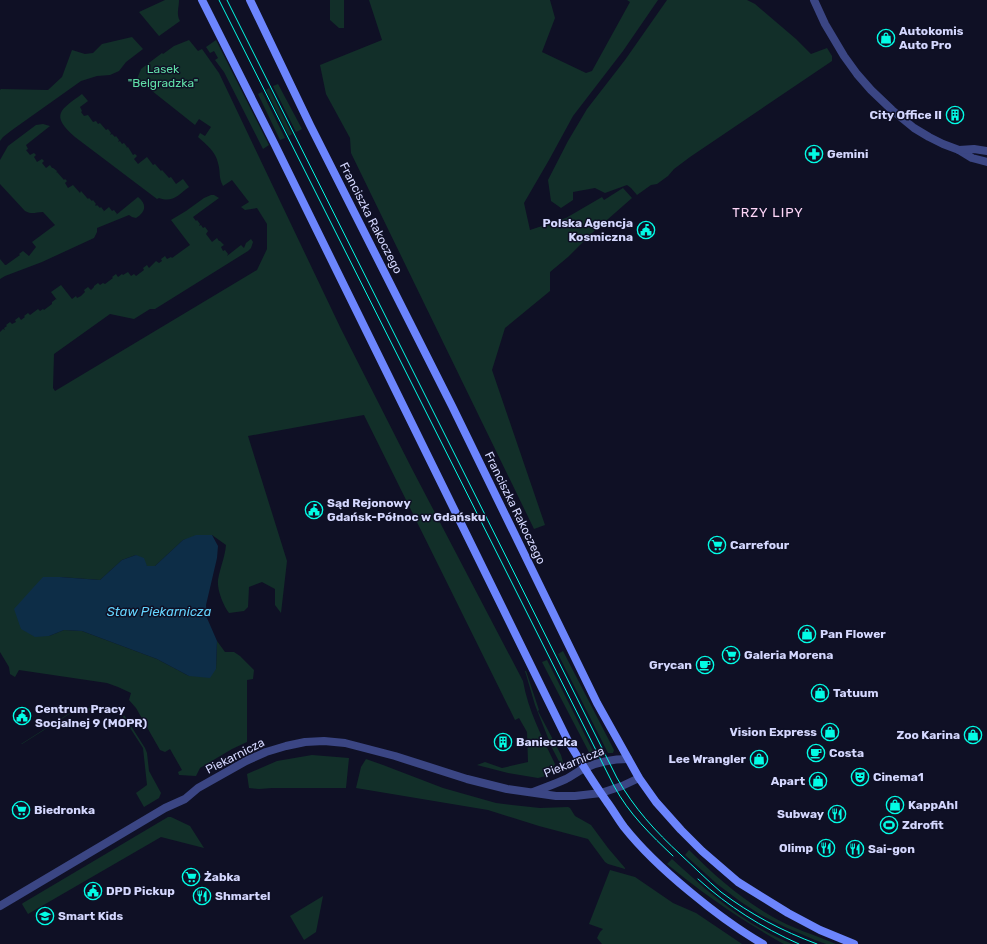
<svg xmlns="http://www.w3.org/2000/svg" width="987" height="944" font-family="Rubik,sans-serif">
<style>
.green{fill:#122f29}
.water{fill:#0d2d47}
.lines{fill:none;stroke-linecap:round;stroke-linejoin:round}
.tertiary{stroke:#3b4684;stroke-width:8}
.secondary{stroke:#6c85fd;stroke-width:8}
.tram{stroke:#03fce5;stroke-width:1}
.labels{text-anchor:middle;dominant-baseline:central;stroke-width:3;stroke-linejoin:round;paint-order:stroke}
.poi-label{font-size:12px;font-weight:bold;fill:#d4d7fe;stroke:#0f1025;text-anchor:start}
.park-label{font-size:12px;fill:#60dea7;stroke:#0f1025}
.street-label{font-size:12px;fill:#d4d7fe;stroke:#0f1025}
.neighbourhood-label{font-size:13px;letter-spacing:1px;fill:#fed6f8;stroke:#0f1025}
.water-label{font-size:13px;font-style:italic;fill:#64d3fd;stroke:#0f1025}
</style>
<rect width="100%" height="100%" fill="#0f1025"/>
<g class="green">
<path d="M165 0H179C179 8 176 14 180 21L159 36 139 12Z"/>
<polygon points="330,0 344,0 344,28 339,28 330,20"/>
<polygon points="369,0 550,0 555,18 542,52 586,73 592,71 630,2 627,0 658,0 623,51 573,116 549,160 524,203 530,230 566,218 602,197 604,200 623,188 632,198 591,234 568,257 550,272 550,291 505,328 492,370 545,525 534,529 351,153 350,138 326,94 320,65 382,40"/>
<polygon points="667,0 747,0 755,4 796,39 811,54 827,48 832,56 832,61 690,157 674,169 668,176 657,184 651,185 637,195 631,188 627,185 605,193 595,188 573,192 573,200 561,208 551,201 548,180 568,141 587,109 625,60"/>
<polygon points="132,37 143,49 126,62 119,71 110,75 97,76 81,81 12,130 3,137 0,141 0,90 1,89 48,90 62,77 72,50 85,54 93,53 102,44"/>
<path d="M189 40 198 51 202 49 219 73 341 329 411 467 523 681C528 710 542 737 555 764L553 768 555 771 546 776 538 778 508 773 477 765 485 762 502 768 528 762 527 732 519 718 515 720 364 415 248 436 287 561 281 613 275 605V589L262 582 249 587 248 607 244 611 229 613C223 605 217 590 218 580 220 568 225 557 226 545L212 535 183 540 155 566H147L136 555 122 560 100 580 60 577 49 636 64 630 82 631 157 659 189 676 216 669 217 641 225 652H234L240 656 254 670 253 679 247 680V742L232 749 200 768 196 776 179 775 178 772 182 770 170 749 165 752 160 750 136 708 129 700 131 693 118 687 107 683 19 670 15 677 10 674 9 667 0 652V332L3 329 5 330 4 328 7 326 6 325 10 322 12 324 16 322 15 320 19 317 21 320 25 317 24 316 28 313 30 315 38 309 40 311 43 309 44 310 52 304V302L56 299 57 300 51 292 61 285 72 299 76 296 77 298 81 296 85 292 84 290 88 287 91 290 94 287V286L98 283 100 285 103 283 105 284 113 278 112 277 116 274 118 277 122 274 123 275 128 272 131 276 134 274 136 276 144 270 143 268 147 265 149 268 156 261 159 263 162 261 161 259 165 256 167 259 171 257 172 258 190 245 171 220 186 211 204 198 211 195H214L219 198 193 217 196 221 197 220 200 224 199 226 201 225 203 228 205 227 208 231 206 234 212 242 217 238 219 241H220L224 245 221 247 223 251 225 250 228 254 227 256 241 245 244 248 246 243 251 239 253 242 251 248 248 251 155 309H150L134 319 110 314 54 354 53 388 55 391 257 270 267 249V224L257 208 245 210 241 207 249 202 232 180 223 186C218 176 221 173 218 163 216 152 206 144 198 137L200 133 205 136 211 127 199 119 195 125 137 79 141 69 162 53 163 54 174 46Z"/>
<polygon points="216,40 269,145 263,149 224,72 215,60 218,58 214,51 210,53 206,47"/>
<polygon points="278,84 302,129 296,132 273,86"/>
<polygon points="269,88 292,134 289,136 266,90"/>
<polygon points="262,92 285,138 280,140 258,94"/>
<path d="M82 94 88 101 80 107 82 111 81 112 84 116 88 115 93 122 96 121 98 124 100 123 106 130 108 129 111 133 110 135 112 134 115 137 116 136 119 140 118 142 120 141 122 144 124 143 127 147 126 148 128 147 133 155 135 154 137 156 134 159 138 164 147 157 153 165 155 164 161 171 162 170 169 178 171 177 176 184 183 179 189 187C178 195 173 203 159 198L157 199 75 137C50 115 60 110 82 94Z"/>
<path d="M43 124 50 126 26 145 28 149 26 150 30 155 34 153 36 155 34 157 37 162 42 159 44 161 42 163 46 168 50 165 52 168H53L57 171 56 173 57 172 64 180 65 179 67 181 65 183 68 188 73 185 80 193 81 191 87 198 88 199 89 198 92 201 93 200 96 204 95 205 96 206 97 205 100 208 101 207 104 211 103 212 109 207 112 211 114 210 117 214 116 215 138 197C147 204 146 212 136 218L132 217 129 215 97 228V232L94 238 42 262 5 276 0 279V259L5 265H6L20 255 19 254 23 251 29 256 36 247 32 242 55 225 43 212C35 212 33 215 25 211L0 184V160L8 146 36 125Z"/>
<polygon points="563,651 614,750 613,753 608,753 558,654"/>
<polygon points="547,660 595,755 591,756 542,662"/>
<polygon points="525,671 526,671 539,710 538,711 561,755 563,762 562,767 552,748 535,705"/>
<polygon points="106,706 116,709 114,714 98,709 71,713 22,744 21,744 76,709"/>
<polygon points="124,715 145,748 147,753 149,771 161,793 159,798 144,807 136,793 147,785 143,748 123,717"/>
<polygon points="312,755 349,758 346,788 272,788 259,789 249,788 247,774 277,761"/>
<polygon points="366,759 383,765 443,788 496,803 512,805 540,808 568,807 570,808 575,816 591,825 608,848 625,868 625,869 608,864 605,862 588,839 539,826 488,810 356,788 361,767"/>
<polygon points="168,817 171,817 190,826 204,848 161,837 28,914 22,904 23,903"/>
<path d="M689 850C714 875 740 898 771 916 791 928 815 935 836 944H826L815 940 785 927 761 915 741 902 717 884 685 855Z"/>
<path d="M672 859C709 893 744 924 792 944H784L780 942C740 919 703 894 667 864Z"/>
<polygon points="610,870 635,877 673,903 696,913 742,944 602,944 597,938 600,932 603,929 589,924"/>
<polygon points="323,896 316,932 304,940 290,916"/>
</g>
<polygon class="water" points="196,535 212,535 218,546 217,558 206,605 207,618 217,641 216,669 210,678 189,676 157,659 82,631 64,630 49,636 35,637 21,629 14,609 32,589 43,577 60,577 100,580 122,560 136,555 144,558 147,566 155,566 183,540"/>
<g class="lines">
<g class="tertiary">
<polyline points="814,0 825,24 844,56 857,74 871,90 892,110 914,128 929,137 943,144 959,150 972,158 987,162"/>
<polyline points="959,150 974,149 987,151"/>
<path d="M533 792C544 788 555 784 566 779 572 776 578 771 585 768 598 762 613 759 628 759"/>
<polyline points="0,906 165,808 185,799 198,788 246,761 266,752 286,746 305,742 324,741 345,743 395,756 467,779 507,789 556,796 575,796 601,793 622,786 639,778"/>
</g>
<g class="secondary">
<path d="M202 0 274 143 568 741C580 761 593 782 607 802 613 810 618 819 624 827 643 851 666 872 689 891 713 911 737 929 763 944"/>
<polyline points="250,0 310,125 452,406 597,703 639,778 656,802 681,830 702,851 738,882 788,913 820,930 854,944"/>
</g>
<g class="tram">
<path d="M219 0 614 786C629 814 651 835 673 856"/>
<path d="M227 0 617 778C634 808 655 831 681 855 694 867 707 880 721 892 750 914 782 931 817 944"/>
<path d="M698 879C729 907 761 927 799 944"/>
</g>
</g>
<defs>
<symbol id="shop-ring" viewBox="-11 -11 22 22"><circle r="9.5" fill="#0f1025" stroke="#03fce5" stroke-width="1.5"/><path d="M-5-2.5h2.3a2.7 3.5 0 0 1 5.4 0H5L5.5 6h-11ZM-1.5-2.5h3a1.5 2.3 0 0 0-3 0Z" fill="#03fce5"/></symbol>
<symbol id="building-ring" viewBox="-11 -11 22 22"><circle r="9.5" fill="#0f1025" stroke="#03fce5" stroke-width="1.5"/><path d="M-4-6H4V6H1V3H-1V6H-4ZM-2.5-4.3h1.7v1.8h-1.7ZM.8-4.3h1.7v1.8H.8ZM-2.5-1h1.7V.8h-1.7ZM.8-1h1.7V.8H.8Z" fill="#03fce5"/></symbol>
<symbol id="pharmacy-ring" viewBox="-11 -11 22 22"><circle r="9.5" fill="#0f1025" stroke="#03fce5" stroke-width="1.5"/><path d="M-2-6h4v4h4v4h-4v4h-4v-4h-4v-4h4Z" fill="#03fce5"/></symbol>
<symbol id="civic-ring" viewBox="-11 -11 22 22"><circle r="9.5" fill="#0f1025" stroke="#03fce5" stroke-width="1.5"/><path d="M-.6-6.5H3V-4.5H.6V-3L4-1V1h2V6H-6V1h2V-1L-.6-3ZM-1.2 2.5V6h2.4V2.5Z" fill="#03fce5"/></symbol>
<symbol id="supermarket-ring" viewBox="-11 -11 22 22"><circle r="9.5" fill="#0f1025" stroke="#03fce5" stroke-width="1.5"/><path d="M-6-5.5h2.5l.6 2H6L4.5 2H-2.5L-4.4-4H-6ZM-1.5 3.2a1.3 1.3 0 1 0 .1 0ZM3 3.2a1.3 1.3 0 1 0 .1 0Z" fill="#03fce5"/></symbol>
<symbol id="cafe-ring" viewBox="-11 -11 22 22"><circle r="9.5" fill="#0f1025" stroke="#03fce5" stroke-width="1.5"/><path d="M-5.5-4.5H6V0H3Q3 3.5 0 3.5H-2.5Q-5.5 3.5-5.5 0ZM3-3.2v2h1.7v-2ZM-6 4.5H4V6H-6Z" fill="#03fce5"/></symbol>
<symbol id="theatre-ring" viewBox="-11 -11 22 22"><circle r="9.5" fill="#0f1025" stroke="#03fce5" stroke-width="1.5"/><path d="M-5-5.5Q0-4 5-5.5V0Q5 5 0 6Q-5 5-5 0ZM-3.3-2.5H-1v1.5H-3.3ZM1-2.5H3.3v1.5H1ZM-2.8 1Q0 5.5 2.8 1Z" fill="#03fce5"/></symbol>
<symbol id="restaurant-ring" viewBox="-11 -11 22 22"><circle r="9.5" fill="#0f1025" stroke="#03fce5" stroke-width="1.5"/><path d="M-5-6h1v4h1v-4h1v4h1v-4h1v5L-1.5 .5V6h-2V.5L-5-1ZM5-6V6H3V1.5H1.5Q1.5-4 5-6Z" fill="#03fce5"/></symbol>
<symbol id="stadium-ring" viewBox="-11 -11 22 22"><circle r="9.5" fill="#0f1025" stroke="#03fce5" stroke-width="1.5"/><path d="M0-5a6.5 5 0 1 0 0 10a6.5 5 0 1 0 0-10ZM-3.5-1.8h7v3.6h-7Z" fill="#03fce5"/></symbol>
<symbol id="school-ring" viewBox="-11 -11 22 22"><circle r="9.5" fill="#0f1025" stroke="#03fce5" stroke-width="1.5"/><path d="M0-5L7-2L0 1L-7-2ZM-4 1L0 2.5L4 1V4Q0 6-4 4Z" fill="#03fce5"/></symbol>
</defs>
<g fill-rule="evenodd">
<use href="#shop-ring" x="876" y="28" width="20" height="20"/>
<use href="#building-ring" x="945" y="105" width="20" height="20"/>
<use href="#pharmacy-ring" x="804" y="144" width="20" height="20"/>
<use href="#civic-ring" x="636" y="220" width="20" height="20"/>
<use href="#civic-ring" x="304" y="500" width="20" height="20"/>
<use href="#supermarket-ring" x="707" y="535" width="20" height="20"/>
<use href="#shop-ring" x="797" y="624" width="20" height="20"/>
<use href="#supermarket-ring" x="721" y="645" width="20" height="20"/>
<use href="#cafe-ring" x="695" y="655" width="20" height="20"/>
<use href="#shop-ring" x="810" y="683" width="20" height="20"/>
<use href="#civic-ring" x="12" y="706" width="20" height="20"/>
<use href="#shop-ring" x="820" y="722" width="20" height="20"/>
<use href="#shop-ring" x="963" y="725" width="20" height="20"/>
<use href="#building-ring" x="493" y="732" width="20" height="20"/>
<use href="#cafe-ring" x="806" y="743" width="20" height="20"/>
<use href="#shop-ring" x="749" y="749" width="20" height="20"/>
<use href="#theatre-ring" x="850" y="767" width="20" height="20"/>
<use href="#shop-ring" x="808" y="771" width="20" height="20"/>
<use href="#shop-ring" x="885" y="795" width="20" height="20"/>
<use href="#supermarket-ring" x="11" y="800" width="20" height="20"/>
<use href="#restaurant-ring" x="827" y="804" width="20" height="20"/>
<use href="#stadium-ring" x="879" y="815" width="20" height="20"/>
<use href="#restaurant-ring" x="816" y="838" width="20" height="20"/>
<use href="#restaurant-ring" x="845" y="839" width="20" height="20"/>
<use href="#supermarket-ring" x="181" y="867" width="20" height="20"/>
<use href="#civic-ring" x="83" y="881" width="20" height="20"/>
<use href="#restaurant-ring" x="192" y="886" width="20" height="20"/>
<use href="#school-ring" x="35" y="906" width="20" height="20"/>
</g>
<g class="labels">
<g class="poi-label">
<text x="899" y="31">Autokomis<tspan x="899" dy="14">Auto Pro</tspan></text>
<text x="942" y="115" text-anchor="end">City Office II</text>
<text x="827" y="154">Gemini</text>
<text x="633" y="223" text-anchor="end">Polska Agencja<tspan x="633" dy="14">Kosmiczna</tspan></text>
<text x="327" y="503">Sąd Rejonowy<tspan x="327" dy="14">Gdańsk-Północ w Gdańsku</tspan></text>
<text x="730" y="545">Carrefour</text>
<text x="820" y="634">Pan Flower</text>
<text x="744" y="655">Galeria Morena</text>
<text x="692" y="665" text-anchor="end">Grycan</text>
<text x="833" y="693">Tatuum</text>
<text x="35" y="709">Centrum Pracy<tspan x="35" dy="14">Socjalnej 9 (MOPR)</tspan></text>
<text x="817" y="732" text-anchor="end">Vision Express</text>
<text x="960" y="735" text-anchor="end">Zoo Karina</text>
<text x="516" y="742">Banieczka</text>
<text x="829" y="753">Costa</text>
<text x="746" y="759" text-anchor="end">Lee Wrangler</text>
<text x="873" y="777">Cinema1</text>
<text x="805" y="781" text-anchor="end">Apart</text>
<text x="908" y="805">KappAhl</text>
<text x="34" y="810">Biedronka</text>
<text x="824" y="814" text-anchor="end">Subway</text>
<text x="902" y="825">Zdrofit</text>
<text x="813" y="848" text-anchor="end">Olimp</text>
<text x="868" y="849">Sai-gon</text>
<text x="204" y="877">Żabka</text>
<text x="106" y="891">DPD Pickup</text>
<text x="215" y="896">Shmartel</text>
<text x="58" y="916">Smart Kids</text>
</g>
<g class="park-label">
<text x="163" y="69">Lasek<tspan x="163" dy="14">"Belgradzka"</tspan></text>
</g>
<g class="street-label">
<text transform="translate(371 218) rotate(63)">Franciszka Rakoczego</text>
<text transform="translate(515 508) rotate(64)">Franciszka Rakoczego</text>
<text transform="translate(235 756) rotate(-27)">Piekarnicza</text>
<text transform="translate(574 762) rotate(-22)">Piekarnicza</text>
</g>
<g class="neighbourhood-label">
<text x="768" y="212">TRZY LIPY</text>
</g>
<g class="water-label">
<text x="159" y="611">Staw Piekarnicza</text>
</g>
</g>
</svg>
